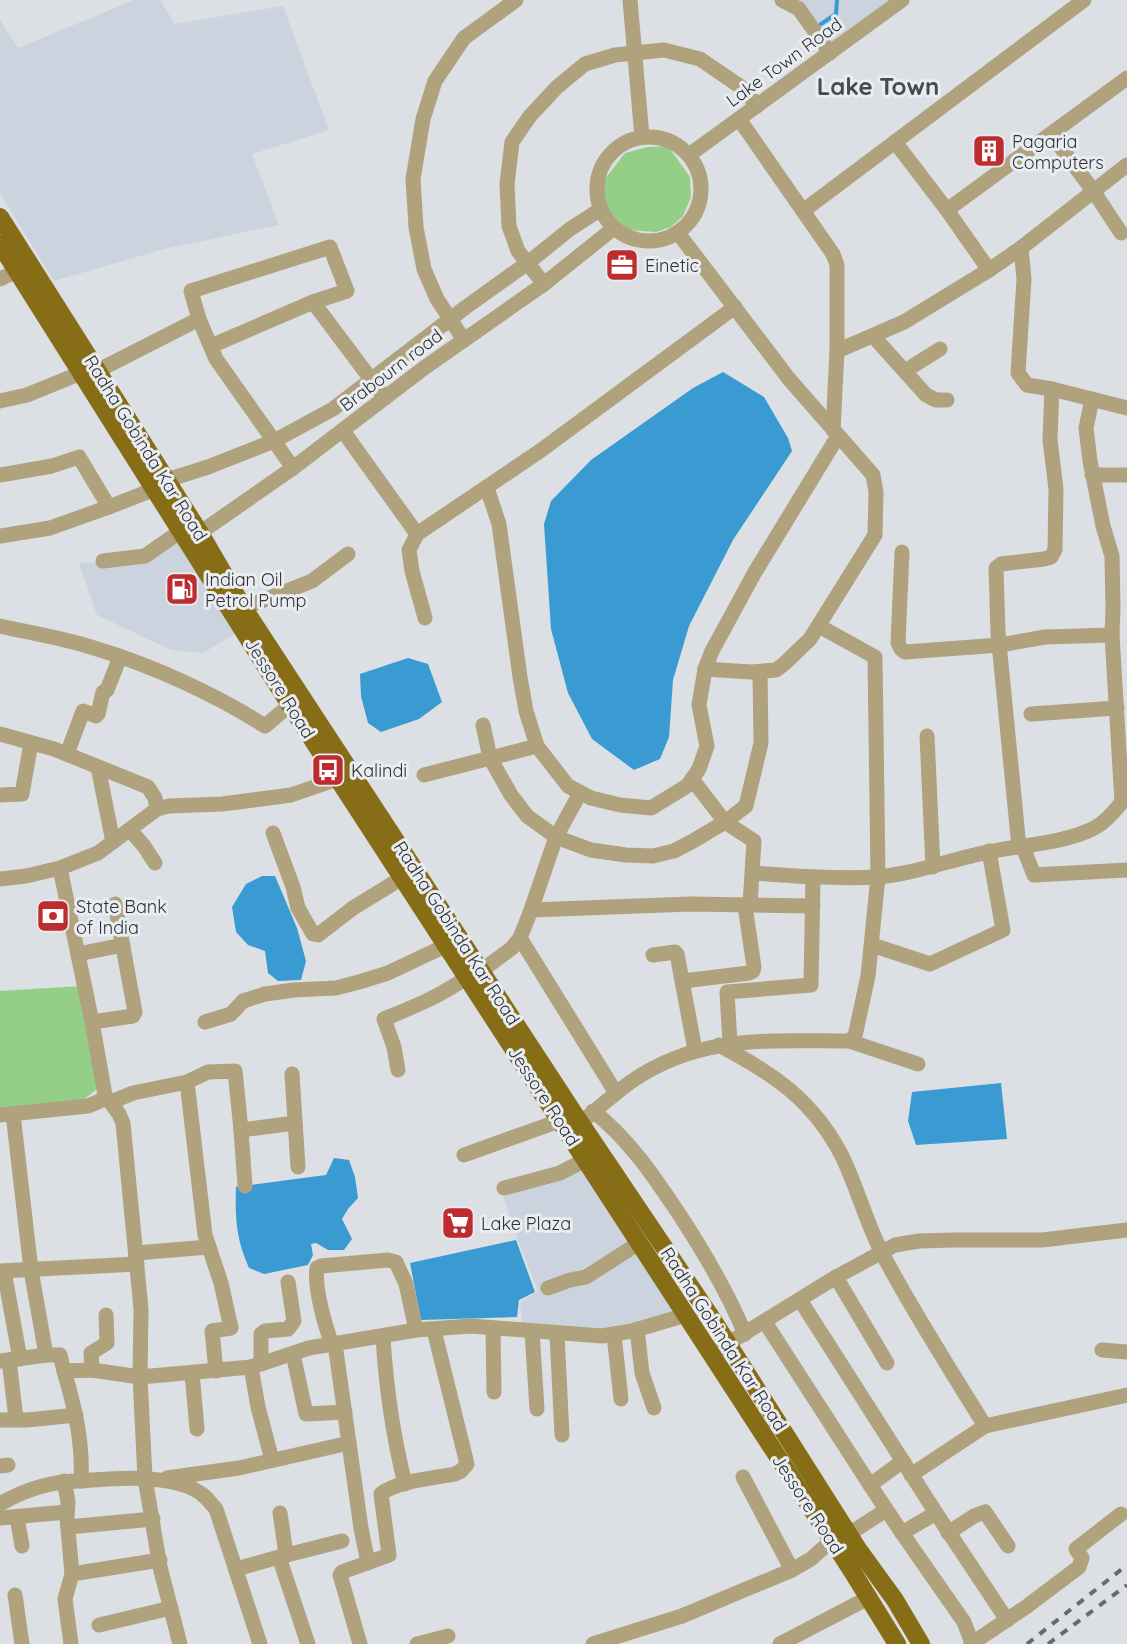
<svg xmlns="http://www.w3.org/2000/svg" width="1127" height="1644" font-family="Quicksand,sans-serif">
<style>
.built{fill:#cbd4de}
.green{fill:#94ce87}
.water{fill:#3a9bd3}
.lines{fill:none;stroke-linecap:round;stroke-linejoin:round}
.stream{stroke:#3a9bd3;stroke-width:4}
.minor{stroke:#afa27c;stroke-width:15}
.major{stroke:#866d16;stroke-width:18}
.rail{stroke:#686a6d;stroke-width:4;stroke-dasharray:8 8;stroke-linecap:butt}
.labels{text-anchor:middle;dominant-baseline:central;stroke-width:6;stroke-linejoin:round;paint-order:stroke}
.street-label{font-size:18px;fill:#2f3032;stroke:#e9edf1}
.poi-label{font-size:18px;fill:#2f3032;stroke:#e9edf1;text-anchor:start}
.district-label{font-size:24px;font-weight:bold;fill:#474a4e;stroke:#e9edf1}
</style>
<rect width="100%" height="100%" fill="#dcdfe4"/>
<g class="built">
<polygon points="134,0 160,0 175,24 283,6 329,130 252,154 279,225 164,249 54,281 0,193 0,20 18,48"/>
<polygon points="795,0 889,0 831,43"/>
<polygon points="177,536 236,633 203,653 171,650 97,615 79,563 146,559"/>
<polygon points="584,1166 676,1312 614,1332 523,1328 520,1303 538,1291 516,1235 503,1195"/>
</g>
<g class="green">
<polygon points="668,146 690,177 691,197 683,216 671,227 656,232 629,230 611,216 602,199 605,179 625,153 648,147"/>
<polygon points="81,986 97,1089 83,1100 0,1110 0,991"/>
</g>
<g class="water">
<polygon points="723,372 764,397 788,438 792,451 733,540 689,626 673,680 669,737 660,759 634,770 592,739 568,693 551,629 544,524 551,501 591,460 693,388"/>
<polygon points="408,658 428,664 442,702 419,719 381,732 368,723 361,696 360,674"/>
<polygon points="262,876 275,876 297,928 306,961 301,980 278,981 268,973 265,951 248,945 236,932 232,907 246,884"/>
<polygon points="1001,1083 1007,1139 916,1145 908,1121 912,1092"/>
<path d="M334 1158 349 1160 355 1177 358 1198 348 1209 342 1219 352 1239 344 1250H328L316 1243 311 1244 313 1255 308 1265 264 1274 249 1268C236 1238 235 1219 236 1187L326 1175Z"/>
<polygon points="516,1240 535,1292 519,1300 517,1317 421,1320 410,1263"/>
</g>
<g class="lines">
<polyline class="stream" points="821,24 836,14 837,0"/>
<g class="minor">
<polyline points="630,0 642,137"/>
<polyline points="782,0 799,9 830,53"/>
<polyline points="739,119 833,254 837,265 837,351 833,430"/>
<polyline points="1051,134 1094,192 1121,233"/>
<circle cx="649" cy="189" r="52"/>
<polyline points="895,142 947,210 989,270"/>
<polyline points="689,155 902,0"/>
<polyline points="947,210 1127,78"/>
<polyline points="803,211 1084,0"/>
<polyline points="678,233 789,379 873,475 876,492 875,535 810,639 784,664 776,670 751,672 705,669"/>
<polyline points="1021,248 1024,279 1018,373 1027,385 1052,389 1127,408"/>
<polyline points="0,279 17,271"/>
<polyline points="544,284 518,251 509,226 507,184 512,142 530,116 557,87 585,64 615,55 664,50 700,59 744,89 757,106"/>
<polyline points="873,336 926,395 936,400 947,400"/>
<polyline points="464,340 437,299 424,269 416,227 413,179 423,119 435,81 464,38 516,0"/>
<polyline points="211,346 313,302 385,398"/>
<polyline points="837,351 904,322 989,270 1021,248 1127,165"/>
<polyline points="97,371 199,319"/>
<polyline points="905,371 940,349"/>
<polyline points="0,401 27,395 81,373"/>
<polyline points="343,431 417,534"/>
<polyline points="293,468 216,359 199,319 191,291 330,247 347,291 313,302"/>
<polyline points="0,475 52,466 79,457 109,507"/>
<polyline points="1092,475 1127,475"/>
<polyline points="487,488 499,524 520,677 526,711 537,746 568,786 591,798 620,805 651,808 687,786 699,769 707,746 699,705 705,669 712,651 755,572 838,436"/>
<polyline points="0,536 50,528 109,507 155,489 170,479 208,467 274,441 333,409 466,307 529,262 570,229 601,209"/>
<polyline points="191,539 293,468 424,368 544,284 614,228"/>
<polyline points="902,552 898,643 901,649 905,652 1000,645 1045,637 1112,635"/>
<polyline points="103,561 145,556 181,531"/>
<polyline points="234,612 312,581 348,554"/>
<polyline points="425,618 412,571 409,550 417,534 540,451 735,307"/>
<path d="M0 626C31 633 63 638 94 648 151 665 215 694 265 726L290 705"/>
<polyline points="1031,714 1117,708"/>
<polyline points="483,725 490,758 511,795 527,816 556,837 591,850 626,855 653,856 674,851 693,841 725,822 746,806 761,743 760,672"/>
<polyline points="0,734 54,749 148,787 155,798 157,809"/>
<polyline points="927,736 933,867"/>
<polyline points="67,754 83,711 96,716 98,714 103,692 107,690 120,657"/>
<polyline points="98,767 113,842"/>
<polyline points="424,775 537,746"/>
<polyline points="692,779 725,822 754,841 750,905"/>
<polyline points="0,795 22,794 31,743"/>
<polyline points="130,830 144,846 155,863"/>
<polyline points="273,833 293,887 298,908 313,934 318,935 353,908 402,878"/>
<polyline points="1019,847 998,633 996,568 1001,564 1044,559 1051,557 1055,550 1056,489 1050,440 1052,389"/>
<polyline points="1023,847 1034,875 1127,870"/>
<path d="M753 873C794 876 836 879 877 877 915 874 951 859 989 852 1021 845 1057 844 1088 831 1103 825 1112 814 1122 802L1112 635 1113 607 1112 556 1103 526 1090 461 1086 428 1092 399"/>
<polyline points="0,879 26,876 60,868 98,853 157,809 169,806 222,804 291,795 349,775"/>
<polyline points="531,910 691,904 813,906"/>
<polyline points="520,938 616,1093"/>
<polyline points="872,945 930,964 1003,930 989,851"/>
<polyline points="78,954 123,945"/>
<polyline points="653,955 675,952 677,954 695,1050"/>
<polyline points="481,971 512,948 520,938 531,910 556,837 580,793"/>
<polyline points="683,981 749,973 753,971 754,967 745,906"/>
<polyline points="92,1022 133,1016 135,1012 115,904"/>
<polyline points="205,1022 231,1014 243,1001 265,994 294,990 336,988 359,982 388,973 445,946"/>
<polyline points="849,1041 918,1064"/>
<polyline points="730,1043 727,992 811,985 813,877"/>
<path d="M719 1045C774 1074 813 1100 842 1156 857 1187 866 1222 882 1253 913 1312 950 1369 985 1426"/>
<path d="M398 1070 394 1047 384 1019C413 1007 441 996 467 977"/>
<polyline points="292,1074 298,1167"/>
<polyline points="187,1082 208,1072 235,1071 241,1130 245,1186"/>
<polyline points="105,1095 119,1114 123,1123 141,1309 140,1377 145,1478 160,1567 180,1644"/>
<polyline points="111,1102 133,1093 187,1082 205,1235 221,1283 231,1328 212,1331 216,1371"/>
<path d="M593 1111C630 1140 655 1178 681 1217 705 1254 728 1293 745 1334"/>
<polyline points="13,1114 31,1270 46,1355"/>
<polyline points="0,1115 88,1106 100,1101 105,1095 92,1022 60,868"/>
<polyline points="241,1130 295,1123"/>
<path d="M572 1130C592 1114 611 1096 632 1081 700 1034 771 1041 849 1041L855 1036 868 976 878 877 875 657 819 626"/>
<polyline points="464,1155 559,1121"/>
<polyline points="504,1188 560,1173 585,1160"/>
<polyline points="136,1253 209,1247"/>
<polyline points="0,1271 137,1264"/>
<polyline points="4,1271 20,1359"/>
<polyline points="836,1277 887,1363"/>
<polyline points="548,1288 570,1280 586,1277 639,1243"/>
<polyline points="800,1300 936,1513 1007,1620"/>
<polyline points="765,1322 870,1485"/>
<polyline points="493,1328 494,1392"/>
<polyline points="637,1329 642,1373 654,1408"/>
<polyline points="532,1331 537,1409"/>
<polyline points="557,1334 562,1435"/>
<polyline points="614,1335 621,1399"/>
<path d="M383 1337C386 1387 393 1436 405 1484"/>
<polyline points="335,1344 361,1528 368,1563"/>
<path d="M332 1345C325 1325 314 1288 317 1268L321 1266 388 1260 396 1262 406 1284 416 1330"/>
<polyline points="719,1349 836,1277 895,1245 919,1241 953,1240 1042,1240 1127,1230"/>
<polyline points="1102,1350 1127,1352"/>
<polyline points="293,1354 306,1414 345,1412"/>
<polyline points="9,1360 46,1355 60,1355 64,1371"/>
<polyline points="0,1361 9,1360 16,1419"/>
<polyline points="261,1364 261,1334 265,1331 288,1329 294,1321 288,1282"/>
<polyline points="251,1367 258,1407 272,1460"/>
<polyline points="92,1370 91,1353 107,1343 106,1315"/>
<polyline points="192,1373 197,1429"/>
<polyline points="0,1420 27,1420 76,1415"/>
<polyline points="903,1461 870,1485 902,1533 936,1513"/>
<polyline points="0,1466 8,1465"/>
<polyline points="911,1475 985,1426 1127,1395"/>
<polyline points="743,1477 792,1570"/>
<polyline points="167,1478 239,1468 349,1443"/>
<polyline points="64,1481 68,1501 67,1518 72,1574 65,1599 71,1644"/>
<path d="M81 1481C115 1478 175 1473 203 1495 208 1499 212 1505 216 1509L260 1644"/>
<path d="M0 1504C24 1490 53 1481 81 1481 83 1442 75 1408 64 1371L92 1370 140 1377 251 1367 309 1348 416 1330 471 1326 602 1336 632 1331 686 1315"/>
<polyline points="280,1513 286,1554"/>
<polyline points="17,1517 22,1546"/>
<polyline points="0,1518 67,1512"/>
<polyline points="68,1527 153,1519"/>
<polyline points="902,1533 964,1622 972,1643"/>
<polyline points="948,1533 974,1516 985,1512 1008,1546"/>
<polyline points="849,1534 886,1510"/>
<polyline points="279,1557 342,1541"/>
<polyline points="236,1569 279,1557 308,1644"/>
<polyline points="72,1574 160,1560"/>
<polyline points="15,1595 22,1644"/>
<polyline points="99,1625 171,1608"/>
<path d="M360 1644 340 1575 342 1572 389 1555 381 1494C396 1481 435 1478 455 1474L461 1471 467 1464 434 1330"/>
<polyline points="417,1644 448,1636"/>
<polyline points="593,1644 682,1616 792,1570 811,1559 831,1541"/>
<polyline points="780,1644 868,1598"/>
<polyline points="971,1644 1026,1607 1079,1567 1082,1558 1076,1549 1121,1514"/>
</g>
<g class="major">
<polyline points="0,217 200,533 243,607 575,1115 711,1317 858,1549 895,1600 921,1644"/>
<polyline points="0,244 290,705 852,1571 897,1644"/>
</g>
<g class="rail">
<polyline points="1027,1644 1127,1565"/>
<polyline points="1048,1644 1127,1585"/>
</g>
</g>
<defs>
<symbol id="building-square" viewBox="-11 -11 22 22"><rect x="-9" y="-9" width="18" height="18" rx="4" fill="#bd2d30" stroke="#e9edf1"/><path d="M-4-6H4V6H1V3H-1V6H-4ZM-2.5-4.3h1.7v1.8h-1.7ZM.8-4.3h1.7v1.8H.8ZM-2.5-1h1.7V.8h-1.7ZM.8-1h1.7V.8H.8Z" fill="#fff"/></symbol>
<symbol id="office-square" viewBox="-11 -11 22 22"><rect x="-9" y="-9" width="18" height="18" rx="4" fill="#bd2d30" stroke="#e9edf1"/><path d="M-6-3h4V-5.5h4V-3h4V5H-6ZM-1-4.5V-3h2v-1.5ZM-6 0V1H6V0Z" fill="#fff"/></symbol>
<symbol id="fuel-square" viewBox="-11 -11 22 22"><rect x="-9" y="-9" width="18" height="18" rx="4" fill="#bd2d30" stroke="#e9edf1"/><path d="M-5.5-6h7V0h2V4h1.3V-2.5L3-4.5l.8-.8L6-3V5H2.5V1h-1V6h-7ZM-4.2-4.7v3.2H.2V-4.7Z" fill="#fff"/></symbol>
<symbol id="bus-square" viewBox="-11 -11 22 22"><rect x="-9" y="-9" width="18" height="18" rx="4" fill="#bd2d30" stroke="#e9edf1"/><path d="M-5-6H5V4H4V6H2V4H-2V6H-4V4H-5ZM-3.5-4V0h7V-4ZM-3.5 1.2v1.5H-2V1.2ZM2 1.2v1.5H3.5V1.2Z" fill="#fff"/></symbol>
<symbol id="bank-square" viewBox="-11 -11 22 22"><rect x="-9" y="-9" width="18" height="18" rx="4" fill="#bd2d30" stroke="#e9edf1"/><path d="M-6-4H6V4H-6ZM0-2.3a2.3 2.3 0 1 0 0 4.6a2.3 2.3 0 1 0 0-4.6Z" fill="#fff"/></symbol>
<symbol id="supermarket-square" viewBox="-11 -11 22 22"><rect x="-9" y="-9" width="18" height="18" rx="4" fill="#bd2d30" stroke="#e9edf1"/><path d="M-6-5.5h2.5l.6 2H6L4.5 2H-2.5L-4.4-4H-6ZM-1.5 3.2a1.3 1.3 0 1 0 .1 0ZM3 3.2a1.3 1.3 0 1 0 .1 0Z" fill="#fff"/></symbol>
</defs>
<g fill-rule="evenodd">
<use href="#building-square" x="970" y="132" width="38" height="38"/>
<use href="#office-square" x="603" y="246" width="38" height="38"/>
<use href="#fuel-square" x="163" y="570" width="38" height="38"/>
<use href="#bus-square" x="309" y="751" width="38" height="38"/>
<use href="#bank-square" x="34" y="897" width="38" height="38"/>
<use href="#supermarket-square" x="439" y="1204" width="38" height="38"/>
</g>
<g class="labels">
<g class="street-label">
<text transform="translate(784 62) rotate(-36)">Lake Town Road</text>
<text transform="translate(391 370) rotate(-37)">Brabourn road</text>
<text transform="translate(146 448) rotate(58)">Radha Gobinda Kar Road</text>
<text transform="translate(280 688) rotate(58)">Jessore Road</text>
<text transform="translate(457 933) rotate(57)">Radha Gobinda Kar Road</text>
<text transform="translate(544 1096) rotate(57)">Jessore Road</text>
<text transform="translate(724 1339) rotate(57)">Radha Gobinda Kar Road</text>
<text transform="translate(808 1504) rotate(57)">Jessore Road</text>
</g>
<g class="poi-label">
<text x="1012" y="141">Pagaria<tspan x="1012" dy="21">Computers</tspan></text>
<text x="645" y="265">Einetic</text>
<text x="205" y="579">Indian Oil<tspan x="205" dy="21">Petrol Pump</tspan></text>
<text x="351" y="770">Kalindi</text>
<text x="76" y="906">State Bank<tspan x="76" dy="21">of India</tspan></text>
<text x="481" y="1223">Lake Plaza</text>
</g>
<g class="district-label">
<text x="878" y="86">Lake Town</text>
</g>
</g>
</svg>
